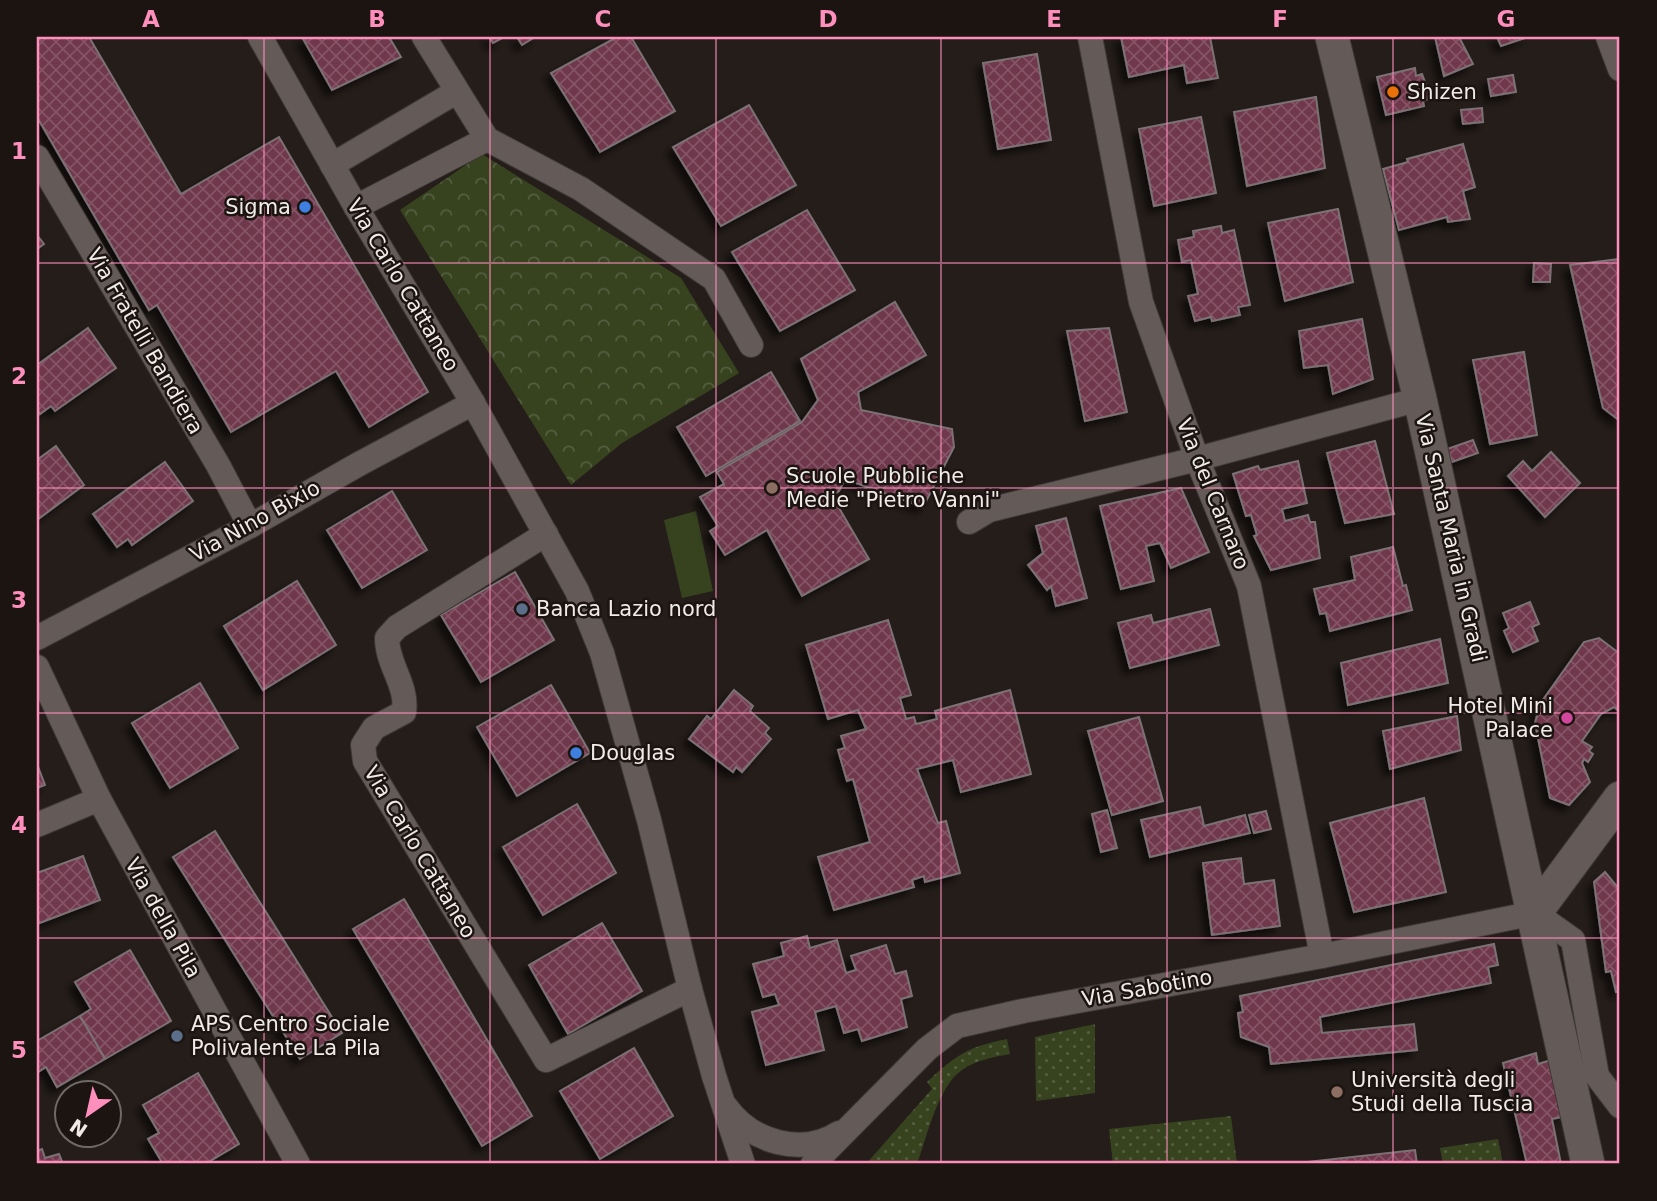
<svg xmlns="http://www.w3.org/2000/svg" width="1657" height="1201" font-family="'DejaVu Sans',sans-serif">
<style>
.grass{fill:url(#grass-dots)}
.park{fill:url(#park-crowns)}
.pitch{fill:#37431f}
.building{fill:url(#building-cross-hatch);stroke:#7c7275;stroke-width:2;filter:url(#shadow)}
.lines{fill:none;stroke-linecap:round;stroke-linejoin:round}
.street-casing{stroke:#3f3937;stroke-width:26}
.secondary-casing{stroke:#3f3937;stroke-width:35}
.street{stroke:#645b58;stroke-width:24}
.secondary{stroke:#645b58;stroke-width:33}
.grid{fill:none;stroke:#fe8ebc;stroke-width:2;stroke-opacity:0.55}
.food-dot{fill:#e8710a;stroke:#1b1411;stroke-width:2.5}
.shop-dot{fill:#3f7fe0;stroke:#1b1411;stroke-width:2.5}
.education-dot{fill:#8d6e63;stroke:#1b1411;stroke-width:2.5}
.service-dot{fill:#5c6f8a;stroke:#1b1411;stroke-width:2.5}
.hotel-dot{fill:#d1479c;stroke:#1b1411;stroke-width:2.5}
.labels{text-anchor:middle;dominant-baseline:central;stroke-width:5;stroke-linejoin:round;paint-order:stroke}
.poi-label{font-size:21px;fill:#f0ebe9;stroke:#1b1411;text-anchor:start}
.street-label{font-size:21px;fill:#f0ebe9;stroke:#1b1411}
.neatline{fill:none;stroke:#fe8ebc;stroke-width:2.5}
.grid-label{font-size:23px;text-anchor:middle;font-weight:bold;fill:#fe8ebc}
</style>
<defs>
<pattern id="grass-dots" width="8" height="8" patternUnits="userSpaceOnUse" patternTransform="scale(1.75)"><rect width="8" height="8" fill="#37431f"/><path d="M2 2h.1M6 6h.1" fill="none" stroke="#545e40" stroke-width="1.8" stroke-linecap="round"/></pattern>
<pattern id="park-crowns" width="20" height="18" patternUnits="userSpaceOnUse" patternTransform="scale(1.75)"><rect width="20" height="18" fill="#37431f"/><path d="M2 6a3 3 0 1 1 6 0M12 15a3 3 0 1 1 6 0" fill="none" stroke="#545e40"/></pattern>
<pattern id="building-cross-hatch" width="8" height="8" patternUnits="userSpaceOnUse" patternTransform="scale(1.75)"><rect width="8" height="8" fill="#70374c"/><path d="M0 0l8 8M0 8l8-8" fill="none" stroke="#855466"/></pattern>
<filter id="shadow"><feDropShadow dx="-6" dy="6" stdDeviation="3.5" flood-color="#0009"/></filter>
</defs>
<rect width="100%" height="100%" fill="#241d1a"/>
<g class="grass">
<polygon points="1095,1024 1095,1093 1036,1101 1035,1037"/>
<path d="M1007 1039 1010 1054C994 1057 976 1060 962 1070 938 1086 927 1137 917 1164H866L932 1089 927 1082C956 1055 967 1047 1007 1039Z"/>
<polygon points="1231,1116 1237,1164 1113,1164 1109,1129"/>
<polygon points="1498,1139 1503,1164 1443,1164 1440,1148"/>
</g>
<polygon class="park" points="482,154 681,278 739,373 622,443 571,485 400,210"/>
<polygon class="pitch" points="696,511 713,591 682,598 664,520"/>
<g class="building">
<polygon points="37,37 89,37 181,194 279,137 428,392 369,427 336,371 231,432 157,305 149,310 37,117"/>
<polygon points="302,37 389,37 401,57 332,90"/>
<polygon points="489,37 504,37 493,43"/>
<polygon points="517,37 535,37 522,45"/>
<polygon points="617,37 631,37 675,111 600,152 551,73"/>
<polygon points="1121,37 1210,37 1218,78 1187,83 1184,65 1129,77"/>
<polygon points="1435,37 1459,37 1473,64 1444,76"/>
<polygon points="1497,37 1528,37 1501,46"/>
<polygon points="1037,54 1051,140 998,149 983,63"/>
<polygon points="1415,68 1416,76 1422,74 1431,98 1423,101 1424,106 1386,115 1377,77"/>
<polygon points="1513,75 1516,92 1491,96 1488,79"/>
<polygon points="1316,97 1325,168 1247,186 1234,112"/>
<polygon points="749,105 796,185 721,226 673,147"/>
<polygon points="1482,108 1483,122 1463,124 1461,110"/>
<polygon points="1201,117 1216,193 1154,206 1139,129"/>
<polygon points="1463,144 1475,187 1463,191 1470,219 1448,222 1447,217 1399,230 1383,169 1408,162 1407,159"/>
<polygon points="1338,209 1353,282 1285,301 1268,223"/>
<polygon points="807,210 855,290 780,331 732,252"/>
<polygon points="1221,226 1222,233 1234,230 1250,305 1238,307 1240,315 1212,321 1211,317 1195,321 1188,296 1198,294 1191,260 1182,262 1178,240 1194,237 1193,231"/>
<polygon points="37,235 44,244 37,249"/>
<polygon points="1620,259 1620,421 1603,408 1570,265"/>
<polygon points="1534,263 1551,264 1550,282 1533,282"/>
<polygon points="895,302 926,355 858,392 861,410 952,429 954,447 923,507 845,479 839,491 832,496 869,559 802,596 767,530 725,555 710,531 718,526 700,497 724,484 717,472 802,422 818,400 801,359"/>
<polygon points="1362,319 1373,379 1333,394 1328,365 1304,368 1299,331"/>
<polygon points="88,328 116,368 55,411 51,406 40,414 37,409 37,365"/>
<polygon points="1109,328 1127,412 1085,421 1067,331"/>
<polygon points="1524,352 1537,435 1490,444 1473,360"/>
<polygon points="771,372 800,421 706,476 677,427"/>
<polygon points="1473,440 1478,453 1452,462 1447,449"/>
<polygon points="1375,441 1394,514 1345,523 1327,453"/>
<polygon points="56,446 84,485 37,520 37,460"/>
<polygon points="1551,452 1580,483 1545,517 1508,476 1523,461 1532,471"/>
<polygon points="1298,461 1307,503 1282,509 1285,521 1308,515 1310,522 1315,522 1320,558 1271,570 1254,536 1257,535 1251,515 1246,516 1233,474 1258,466 1260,470"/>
<polygon points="165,462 193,501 132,545 128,539 117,547 93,514"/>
<polygon points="1181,488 1209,552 1171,568 1160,543 1146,546 1154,581 1121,589 1100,506"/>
<polygon points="392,491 427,550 362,588 327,530"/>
<polygon points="1066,518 1087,598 1056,606 1051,586 1047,590 1028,565 1043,553 1036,526"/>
<polygon points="1393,547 1403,586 1406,585 1412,610 1330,631 1326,613 1320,614 1314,589 1355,580 1351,557"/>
<polygon points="515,572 554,640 481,682 441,615"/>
<polygon points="297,581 336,645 263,690 224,626"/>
<polygon points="1530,602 1539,624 1532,627 1538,641 1513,652 1504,631 1509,628 1503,613"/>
<polygon points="1210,609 1219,645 1130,668 1118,623 1151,615 1153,623"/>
<polygon points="888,620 911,695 900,698 906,719 914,717 916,724 937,719 935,711 1010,690 1031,774 961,792 953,760 917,769 938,823 946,821 960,873 925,882 924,876 912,880 914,887 834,910 818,857 870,842 853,779 847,781 838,750 845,748 841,736 866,729 858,710 828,719 806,645"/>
<polygon points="1599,638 1620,654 1620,712 1614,707 1601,714 1582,741 1592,747 1589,751 1593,754 1588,762 1584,759 1582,763 1590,782 1569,805 1550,798 1535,723 1540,704 1584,642"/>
<polygon points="1440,639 1448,683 1348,705 1341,663"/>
<polygon points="200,683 238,748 170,788 132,723"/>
<polygon points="551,685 590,753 517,796 477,727"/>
<polygon points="734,690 753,706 750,711 769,728 765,733 771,739 742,772 736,767 733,772 689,739 707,716 711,719"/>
<polygon points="1457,716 1461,750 1390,769 1383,731"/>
<polygon points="1139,717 1163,801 1112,815 1088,731"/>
<polygon points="37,764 45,785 37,788"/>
<polygon points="1424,798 1446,892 1354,912 1330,823"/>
<polygon points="577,804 616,873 543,915 503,847"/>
<polygon points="1200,807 1204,826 1245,815 1250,833 1150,857 1141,820"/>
<polygon points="1107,810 1117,848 1101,852 1092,814"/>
<polygon points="1266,811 1271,829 1254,833 1249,815"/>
<polygon points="215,831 342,1033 300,1059 173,857"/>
<polygon points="83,856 100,900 37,924 37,873"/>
<polygon points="1241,858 1244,884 1274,880 1280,926 1212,935 1203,863"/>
<polygon points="1605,872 1620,890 1620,991 1616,992 1611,971 1606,972 1594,882"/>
<polygon points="404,899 532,1116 482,1146 353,929"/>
<polygon points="602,923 642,991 568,1034 529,965"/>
<polygon points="807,936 810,948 837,940 846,973 856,970 851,956 886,945 895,974 906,971 912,996 901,999 907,1027 862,1041 858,1029 844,1033 836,1006 815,1012 824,1050 766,1065 752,1012 779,1005 775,994 763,997 753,964 784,956 781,943"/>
<polygon points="1494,944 1498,965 1488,967 1491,983 1320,1017 1322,1033 1414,1024 1417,1050 1271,1064 1269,1047 1241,1037 1238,1013 1243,1012 1240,996"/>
<polygon points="130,950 171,1021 105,1059 80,1016 91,1009 75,982"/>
<polygon points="80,1016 105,1059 57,1087 46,1067 38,1072 37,1070 37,1041"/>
<polygon points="634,1048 673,1116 600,1159 560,1091"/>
<polygon points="1536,1053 1538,1064 1551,1060 1562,1117 1552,1119 1561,1164 1527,1164 1503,1063"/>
<polygon points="198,1073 239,1144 205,1164 163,1164 148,1139 159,1133 143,1105"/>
<polygon points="42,1149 45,1158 59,1154 63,1164 37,1164 37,1151"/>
<polygon points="1415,1150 1417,1164 1289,1164"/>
</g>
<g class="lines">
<defs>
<g id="street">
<polyline points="260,37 356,207 473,403 577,591 602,653 649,820 690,989 714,1076 743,1164"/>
<polyline points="424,37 487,139 581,189 714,279 751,345"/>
<polyline points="1090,37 1141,302 1197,459 1249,586 1322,956"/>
<polyline points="1608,37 1620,69"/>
<polyline points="37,157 218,465 250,526"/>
<polyline points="332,165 456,92"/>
<polyline points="356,207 487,139"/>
<polyline points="969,522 989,510 1197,459 1420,399"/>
<path d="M546 534 397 627 387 638C387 665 408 685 404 712L374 728 363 745 365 761 546 1060 690 989"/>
<polyline points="37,638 250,526 359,464 473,403"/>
<polyline points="37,667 99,799 298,1164"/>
<polyline points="37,825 99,799"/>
<path d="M726 1107C751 1142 802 1157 839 1133"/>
<polyline points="813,1164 927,1049 957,1026 1023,1011 1322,956 1535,913 1573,940 1597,1076 1620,1106"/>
</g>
<g id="secondary">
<polyline points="1332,37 1420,399 1588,1164"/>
<polyline points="1535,913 1620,798"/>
</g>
</defs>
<use href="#street" class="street-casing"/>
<use href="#secondary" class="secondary-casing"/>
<use href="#street" class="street"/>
<use href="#secondary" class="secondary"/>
</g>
<path class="grid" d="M264 37V1164M490 37V1164M716 37V1164M941 37V1164M1167 37V1164M1393 37V1164M37 263H1620M37 488H1620M37 713H1620M37 938H1620"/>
<circle class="food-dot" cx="1393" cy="92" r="7"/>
<g class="shop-dot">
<circle cx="305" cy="207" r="7"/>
<circle cx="576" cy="753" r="7"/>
</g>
<g class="education-dot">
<circle cx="772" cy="488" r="7"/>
<circle cx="1337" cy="1092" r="7"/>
</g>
<g class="service-dot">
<circle cx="522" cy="609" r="7"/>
<circle cx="177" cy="1036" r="7"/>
</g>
<circle class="hotel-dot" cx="1567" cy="718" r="7"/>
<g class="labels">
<g class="poi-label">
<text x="1407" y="92">Shizen</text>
<text x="291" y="207" text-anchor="end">Sigma</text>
<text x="786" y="476">Scuole Pubbliche<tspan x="786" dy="24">Medie "Pietro Vanni"</tspan></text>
<text x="536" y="609">Banca Lazio nord</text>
<text x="1553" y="706" text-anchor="end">Hotel Mini<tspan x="1553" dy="24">Palace</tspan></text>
<text x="590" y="753">Douglas</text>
<text x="191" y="1024">APS Centro Sociale<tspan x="191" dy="24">Polivalente La Pila</tspan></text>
<text x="1351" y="1080">Università degli<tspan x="1351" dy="24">Studi della Tuscia</tspan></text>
</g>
<g class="street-label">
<text transform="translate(403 285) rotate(59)">Via Carlo Cattaneo</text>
<text transform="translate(145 341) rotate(60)">Via Fratelli Bandiera</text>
<text transform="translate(1213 494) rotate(68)">Via del Carnaro</text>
<text transform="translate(255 521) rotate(-29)">Via Nino Bixio</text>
<text transform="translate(1451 538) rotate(77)">Via Santa Maria in Gradi</text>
<text transform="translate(420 852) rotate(59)">Via Carlo Cattaneo</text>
<text transform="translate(163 918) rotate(61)">Via della Pila</text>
<text transform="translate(1147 988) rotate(-10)">Via Sabotino</text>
</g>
</g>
<rect width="1657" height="1201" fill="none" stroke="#1b1411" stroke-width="77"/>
<g transform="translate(88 1114) rotate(214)"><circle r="33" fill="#1b1411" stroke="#706a67" stroke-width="2"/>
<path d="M0-5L12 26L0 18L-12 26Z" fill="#fe8ebc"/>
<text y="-10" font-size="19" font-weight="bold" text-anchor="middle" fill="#f0ebe9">N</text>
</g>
<rect x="38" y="38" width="1580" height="1124" class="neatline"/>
<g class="grid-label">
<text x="151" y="27">A</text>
<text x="377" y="27">B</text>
<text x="603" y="27">C</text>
<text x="828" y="27">D</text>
<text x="1054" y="27">E</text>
<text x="1280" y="27">F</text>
<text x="1506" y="27">G</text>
<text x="19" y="159">1</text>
<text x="19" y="384">2</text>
<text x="19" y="608">3</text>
<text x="19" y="833">4</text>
<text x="19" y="1058">5</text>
</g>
</svg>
